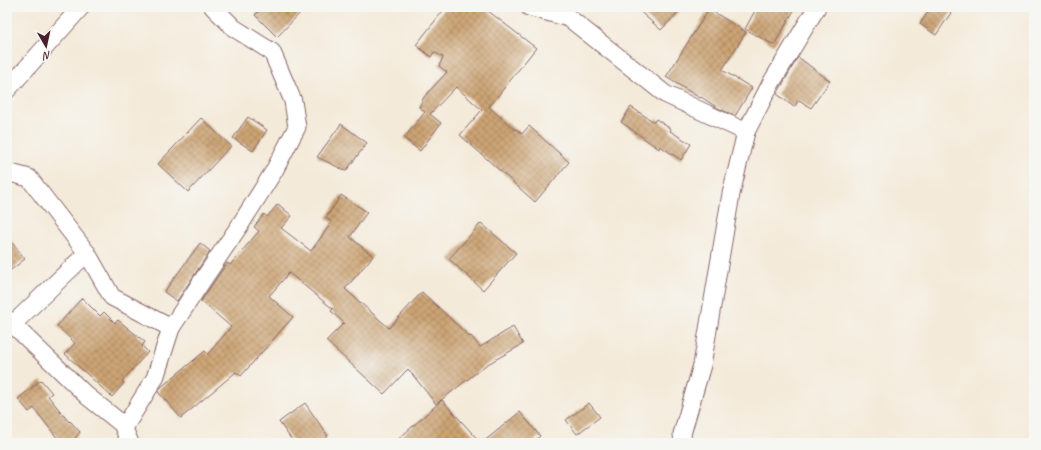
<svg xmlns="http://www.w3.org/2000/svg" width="1041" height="450" font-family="Caveat,sans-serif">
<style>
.building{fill:url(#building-cross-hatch)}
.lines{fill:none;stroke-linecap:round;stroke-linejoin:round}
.minor-casing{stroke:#866668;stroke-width:19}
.minor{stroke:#fff;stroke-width:17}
.rail-casing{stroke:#4a1f2b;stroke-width:4.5}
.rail{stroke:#f6f6f2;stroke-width:3;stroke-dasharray:9;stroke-linecap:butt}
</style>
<defs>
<pattern id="building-cross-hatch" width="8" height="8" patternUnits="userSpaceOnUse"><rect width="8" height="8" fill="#cca475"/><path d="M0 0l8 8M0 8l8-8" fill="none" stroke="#a88560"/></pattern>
</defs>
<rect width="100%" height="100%" fill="#f6f6f2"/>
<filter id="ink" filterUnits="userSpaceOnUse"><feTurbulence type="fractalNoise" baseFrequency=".025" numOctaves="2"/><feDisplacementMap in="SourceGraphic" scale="8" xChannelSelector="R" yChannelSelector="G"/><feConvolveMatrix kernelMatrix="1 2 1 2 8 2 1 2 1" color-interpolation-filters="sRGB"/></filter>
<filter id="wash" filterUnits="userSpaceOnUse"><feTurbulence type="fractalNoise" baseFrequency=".012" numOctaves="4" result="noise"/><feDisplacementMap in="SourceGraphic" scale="16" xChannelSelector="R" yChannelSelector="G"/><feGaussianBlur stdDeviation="0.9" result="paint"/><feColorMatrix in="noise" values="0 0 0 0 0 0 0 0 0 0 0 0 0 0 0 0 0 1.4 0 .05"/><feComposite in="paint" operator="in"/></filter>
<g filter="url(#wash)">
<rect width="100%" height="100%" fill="#f4ead9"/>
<g id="blocks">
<g class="building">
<polygon points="263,7 306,7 277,37 255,15"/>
<polygon points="446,7 483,7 536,48 489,107 515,130 516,129 522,134 529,126 569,162 535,202 460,135 482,110 456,87 430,114 441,123 420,151 404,138 425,112 419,107 424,97 447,72 439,66 443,57 434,52 431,57 416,45"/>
<polygon points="635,7 683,7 661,30"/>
<polygon points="757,7 796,7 774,45 745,29"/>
<polygon points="931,7 955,7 936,35 920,24"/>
<polygon points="709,9 746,32 722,70 752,88 735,116 718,108 701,97 700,98 666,77"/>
<polygon points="798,57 830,81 811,108 799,100 794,107 777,94"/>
<polygon points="631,107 654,122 656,119 671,129 670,131 691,144 681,160 660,146 659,149 621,122"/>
<polygon points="248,117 267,130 253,151 233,138"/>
<polygon points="201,118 231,146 188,192 158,164"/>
<polygon points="341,124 367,143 346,171 317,157"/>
<polygon points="341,195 367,212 350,237 373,256 345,289 389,328 422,292 470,337 471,336 480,347 513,327 523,344 486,365 436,404 408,369 384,394 326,341 344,323 331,311 333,309 289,273 269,296 293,317 241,376 236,372 181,418 158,392 160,388 205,351 208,354 231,327 201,301 227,263 230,265 259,231 254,227 264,214 267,217 278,204 292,216 281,228 311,251 332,222 326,218"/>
<polygon points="481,223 516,253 483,290 449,259"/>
<polygon points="7,236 25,259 7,273"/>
<polygon points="200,243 210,251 177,301 164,292"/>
<polygon points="82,298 100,316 104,312 115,323 118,320 145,342 142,346 148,352 122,381 124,383 112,397 65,354 75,343 57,326"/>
<polygon points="41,380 52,393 48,396 69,422 70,421 80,432 71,443 61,443 34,408 29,412 18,399"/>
<polygon points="442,400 481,443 394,443"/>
<polygon points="305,403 328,436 319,443 294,443 279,422"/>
<polygon points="589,403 600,417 577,434 566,420"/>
<polygon points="520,412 540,436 532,443 482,443"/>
</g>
</g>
</g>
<g filter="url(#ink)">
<use href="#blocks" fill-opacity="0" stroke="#866668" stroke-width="1"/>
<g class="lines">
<defs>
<g id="minor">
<polyline points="529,7 569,18 665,94 746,132"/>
<polyline points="7,90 81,7"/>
<polyline points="7,172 29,178 87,253"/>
<polyline points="7,319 87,396 122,424 130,443"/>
<polyline points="13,324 87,253 112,297 171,328"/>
<polyline points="124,428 155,378 171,328 202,281 240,225 274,171 297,127 293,101 272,52 234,28 213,7"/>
<polyline points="683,443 682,434 702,365 731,194 746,132 770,85 817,7"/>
</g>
</defs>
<use href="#minor" class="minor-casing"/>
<use href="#minor" class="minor"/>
<defs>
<polyline id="rail" points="7,441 9,443"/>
</defs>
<use href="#rail" class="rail-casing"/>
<use href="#rail" class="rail"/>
</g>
</g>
<rect width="1041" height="450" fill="none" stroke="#f6f6f2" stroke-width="24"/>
<g transform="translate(46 46) rotate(171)" stroke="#f6f6f2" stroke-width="3" paint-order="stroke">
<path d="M0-3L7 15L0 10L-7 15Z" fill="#4a1f2b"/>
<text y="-6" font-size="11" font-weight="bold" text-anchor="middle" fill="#4a1f2b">N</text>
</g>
</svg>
